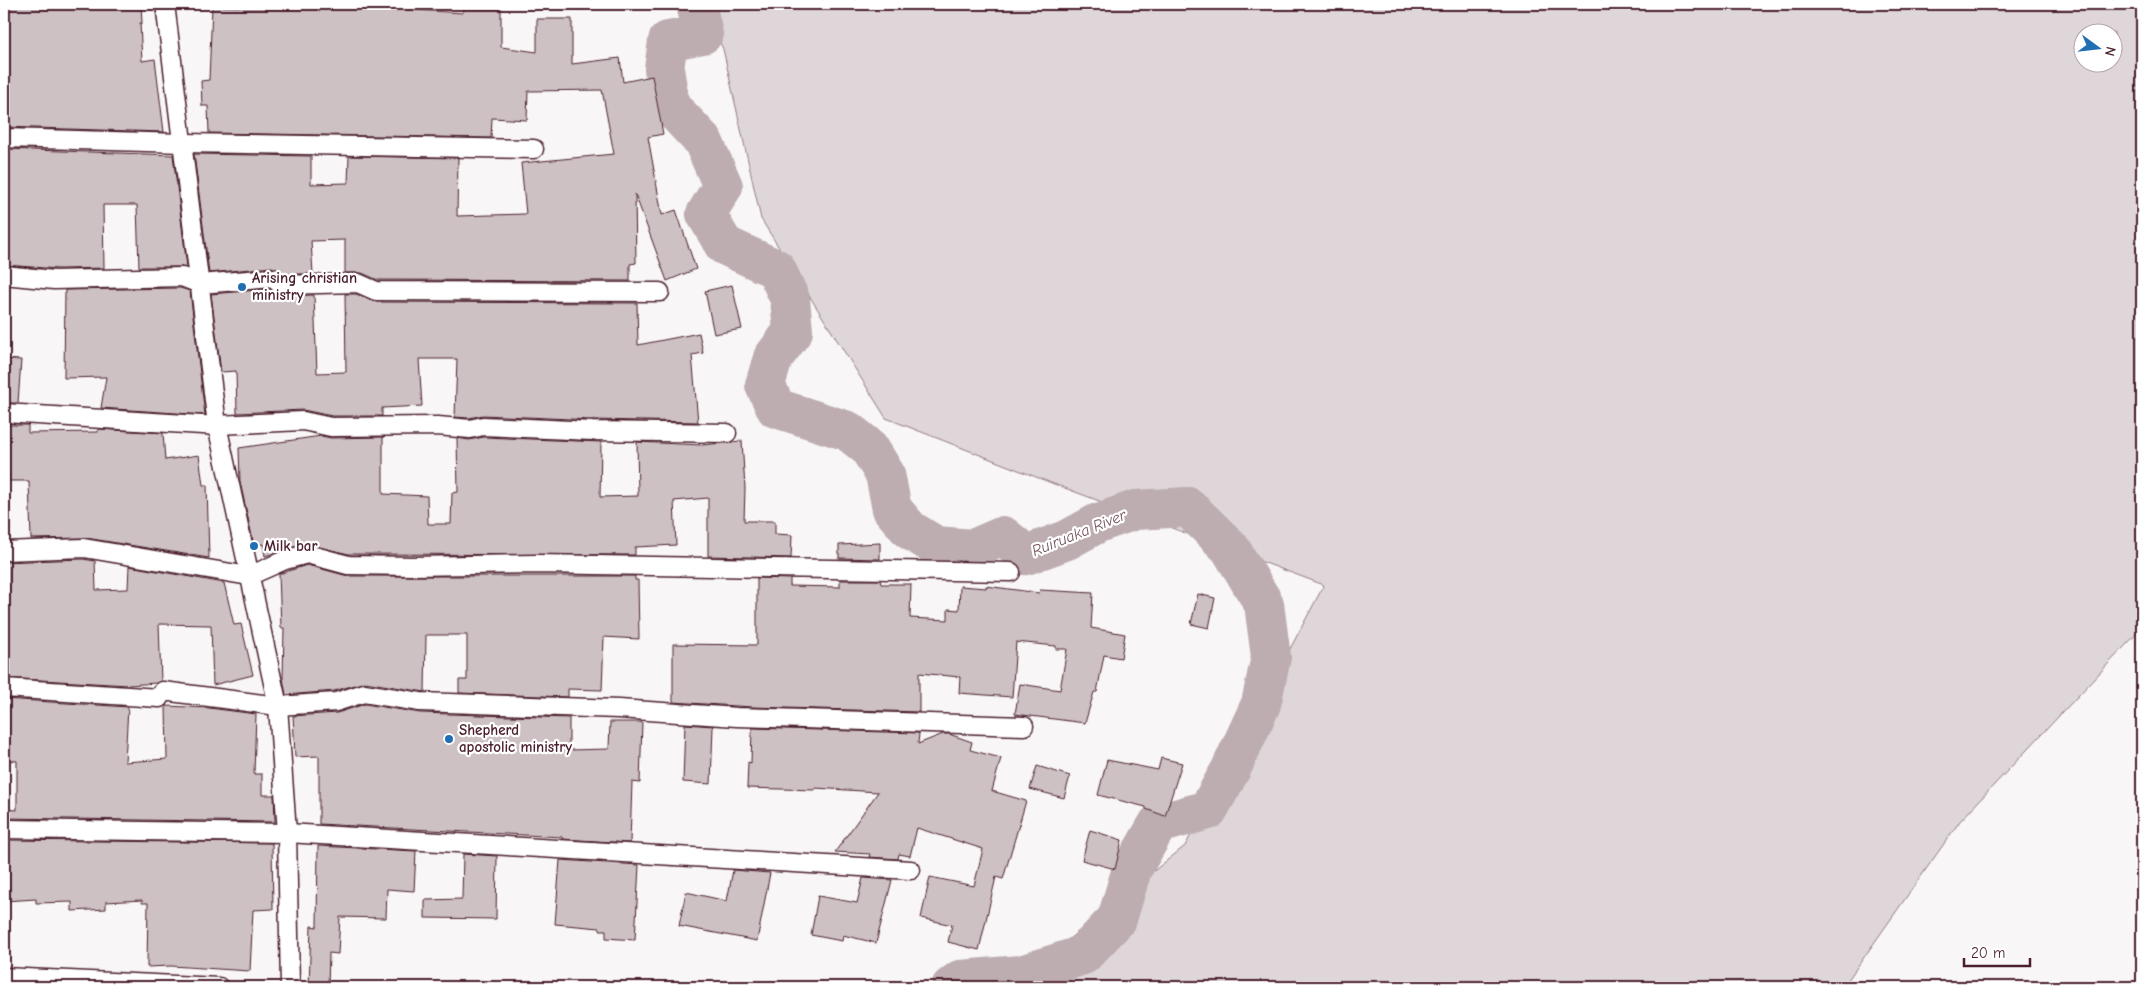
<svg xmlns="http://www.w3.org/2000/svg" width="2146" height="991" font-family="'Comic Neue',sans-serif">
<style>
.green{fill:#ded6d9;stroke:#947a82;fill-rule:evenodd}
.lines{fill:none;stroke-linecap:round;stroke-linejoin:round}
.river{stroke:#bdadb0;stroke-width:40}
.building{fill:#cdc1c4;stroke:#4a1f2b}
.street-casing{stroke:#4a1f2b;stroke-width:21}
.street{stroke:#fff;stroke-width:18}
.poi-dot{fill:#1f6fb2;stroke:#fff;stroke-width:2}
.labels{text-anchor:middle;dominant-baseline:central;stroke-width:4.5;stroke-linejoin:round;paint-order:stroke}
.poi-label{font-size:15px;font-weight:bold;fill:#4a1f2b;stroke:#fff;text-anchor:start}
.water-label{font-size:16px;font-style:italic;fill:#72515a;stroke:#fff}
</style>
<rect width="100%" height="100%" fill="#f8f6f7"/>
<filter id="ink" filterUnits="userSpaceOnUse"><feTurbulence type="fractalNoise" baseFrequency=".02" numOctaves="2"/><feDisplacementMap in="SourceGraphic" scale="10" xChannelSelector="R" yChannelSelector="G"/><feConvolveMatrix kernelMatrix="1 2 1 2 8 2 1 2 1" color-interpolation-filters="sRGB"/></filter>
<g filter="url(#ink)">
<path class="green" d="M703 4H2142V628L1960 821 1843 987H1009L1185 846 1324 585 1054 484 886 418 761 219 723 49ZM2084 32H2114V62H2084Z"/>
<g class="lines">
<polyline class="river" points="696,4 703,34 668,41 664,69 670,106 703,141 723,186 706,214 724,245 776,269 790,299 793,331 773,358 765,385 776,408 848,431 869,448 885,474 892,509 910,530 936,546 973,549 1003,536 1026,555 1067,540 1098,523 1135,510 1188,507 1230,548 1264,604 1271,657 1261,704 1231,769 1208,810 1158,824 1132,869 1117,919 1083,955 1021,975 960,980 951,987"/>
</g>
<g class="building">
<polygon points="4,4 141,4 142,23 140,23 142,61 155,59 164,132 4,127"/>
<polygon points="212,6 258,7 353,6 463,13 463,8 501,8 501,47 537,52 537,19 572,19 572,64 620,58 623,82 652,76 663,134 648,137 662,215 676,210 696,269 667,281 635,194 636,263 630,264 630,281 378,280 362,273 345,273 345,240 311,241 313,274 285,274 272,267 209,273 194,154 311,156 311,184 348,183 349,156 458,158 457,216 526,214 521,163 614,154 602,90 528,91 527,120 492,118 491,138 209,133 208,106 202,106 201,81 209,80"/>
<polygon points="4,149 173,155 187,267 139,267 137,205 103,205 104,268 59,269 4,265"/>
<polygon points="732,285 742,329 714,334 705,291"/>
<polygon points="180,288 190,291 205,415 101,408 106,377 64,378 65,290"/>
<polygon points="269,289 281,296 314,295 317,373 346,372 345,294 356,294 376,302 637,303 638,345 699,333 703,353 692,355 698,422 592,420 483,415 469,418 455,417 457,359 419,359 422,406 382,408 382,416 332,416 303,410 237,413 236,371 221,372 211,294"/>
<polygon points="4,359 21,360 18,403 4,403"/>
<polygon points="4,425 28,425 28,433 98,432 98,429 163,433 165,460 199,455 203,485 207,485 209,558 86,538 31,539 29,481 4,481"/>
<polygon points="321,436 331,438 383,437 383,494 427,496 428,524 451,524 452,493 458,492 457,438 469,440 484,437 601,442 600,497 638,496 637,442 702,445 742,441 745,488 744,521 775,521 775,534 792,535 791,558 708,556 708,498 674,501 676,545 635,547 635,555 349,554 305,544 265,556 263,544 254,545 240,482 239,448"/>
<polygon points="880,543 880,559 839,558 839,545"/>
<polygon points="83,559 95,561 96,590 128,589 129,566 224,583 234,625 241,624 253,675 213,685 211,625 159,624 161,681 156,683 129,685 4,678 4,562"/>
<polygon points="307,565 348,576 635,576 635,580 638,580 639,639 604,637 602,690 568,689 568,697 459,693 459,680 467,680 467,635 426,635 425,692 365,682 334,691 286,695 283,678 284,628 281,628 279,574"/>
<polygon points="757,578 790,579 790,586 840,587 840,580 880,580 881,584 911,584 910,618 948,620 948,609 959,610 960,586 986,588 986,586 1039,593 1040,590 1093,593 1091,628 1125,634 1121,658 1104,655 1097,692 1094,692 1085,723 1015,714 1020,684 1060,690 1067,649 1056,649 1056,646 1016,642 1012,697 959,693 960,677 919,673 919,712 752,707 673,702 673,644 757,645"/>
<polygon points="1198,594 1215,598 1209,628 1191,624"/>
<polygon points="4,699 128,707 125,762 167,759 166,706 209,708 256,714 254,774 262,774 262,795 274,795 275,822 4,818 4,809 17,810 17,761 4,760"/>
<polygon points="365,704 420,713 569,718 569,750 609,749 610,722 642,722 640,783 632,782 630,843 562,839 562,837 319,824 319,756 295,757 293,716 337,713"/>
<polygon points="685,724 713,726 711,784 683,782"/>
<polygon points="752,728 919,733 918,744 943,734 949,734 972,742 970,750 1001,758 992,791 1026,801 1003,879 996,877 979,950 948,942 952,925 921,918 930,877 974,886 983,849 917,828 910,856 899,854 898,859 869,857 870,854 835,852 878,792 815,788 815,790 747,788 748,762 751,763"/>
<polygon points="1161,758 1182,763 1165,816 1146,809 1146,807 1098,795 1107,760 1158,770"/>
<polygon points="1037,766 1070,776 1064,798 1030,789"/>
<polygon points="1090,830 1122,840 1115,869 1082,860"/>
<polygon points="4,840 272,843 273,909 253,910 250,971 171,966 147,967 148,903 142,903 142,900 106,902 106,909 72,911 72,902 36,903 36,899 4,901"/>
<polygon points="318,846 416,851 414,891 387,889 386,918 340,917 338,954 329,953 328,987 309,987 311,926 317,927"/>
<polygon points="463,854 497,856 496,919 425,918 425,900 462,899"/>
<polygon points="560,860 639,865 635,940 606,938 606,930 600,930 600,928 555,924"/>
<polygon points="733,870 770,873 757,941 679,926 686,892 727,901"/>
<polygon points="863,878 892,880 876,943 843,935 842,941 811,935 818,896 857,903"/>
</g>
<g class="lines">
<defs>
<g id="street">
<polyline points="165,4 217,425 278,706 287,833 290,987"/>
<polyline points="4,138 183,143 534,149"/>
<polyline points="4,275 54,280 182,277 200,284 273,278 281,285 358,283 376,291 660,292"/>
<polyline points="4,413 219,426"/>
<polyline points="217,425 303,421 331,427 438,426 470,429 483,426 592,431 727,433"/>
<polyline points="4,551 84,548 249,576 285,560 307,554 348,565 412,566 537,564 1011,572"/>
<polyline points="4,688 159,698 163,691 278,706 336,702 364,693 420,702 619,709 737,717 1024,726"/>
<polyline points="4,829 287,833 911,870"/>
<polyline points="4,977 219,987"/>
</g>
</defs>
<use href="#street" class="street-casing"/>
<use href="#street" class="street"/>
</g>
</g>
<g class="poi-dot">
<circle cx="242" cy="287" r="5"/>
<circle cx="254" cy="546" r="5"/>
<circle cx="449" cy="739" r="5"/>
</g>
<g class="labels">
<g class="poi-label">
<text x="252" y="278">Arising christian<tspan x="252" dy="17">ministry</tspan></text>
<text x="264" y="546">Milk bar</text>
<text x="459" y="730">Shepherd<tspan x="459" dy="17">apostolic ministry</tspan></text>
</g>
<g class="water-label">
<text transform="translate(1079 533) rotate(-22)">Ruiruaka River</text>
</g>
</g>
<rect width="2146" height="991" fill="none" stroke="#fff" stroke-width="20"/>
<rect x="10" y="10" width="2126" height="971" fill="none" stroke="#4a1f2b" stroke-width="2" filter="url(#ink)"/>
<g transform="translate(2098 48) rotate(105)"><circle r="24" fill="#ffffff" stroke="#b7a5aa"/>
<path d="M0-4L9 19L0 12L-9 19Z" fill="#1f6fb2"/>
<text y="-8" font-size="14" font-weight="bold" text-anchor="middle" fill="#4a1f2b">N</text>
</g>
<path d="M1964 958v8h66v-8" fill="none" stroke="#4a1f2b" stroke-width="2.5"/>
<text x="1971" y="958" font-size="15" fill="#4a1f2b" stroke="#ffffff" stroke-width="4" paint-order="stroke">20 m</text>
</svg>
